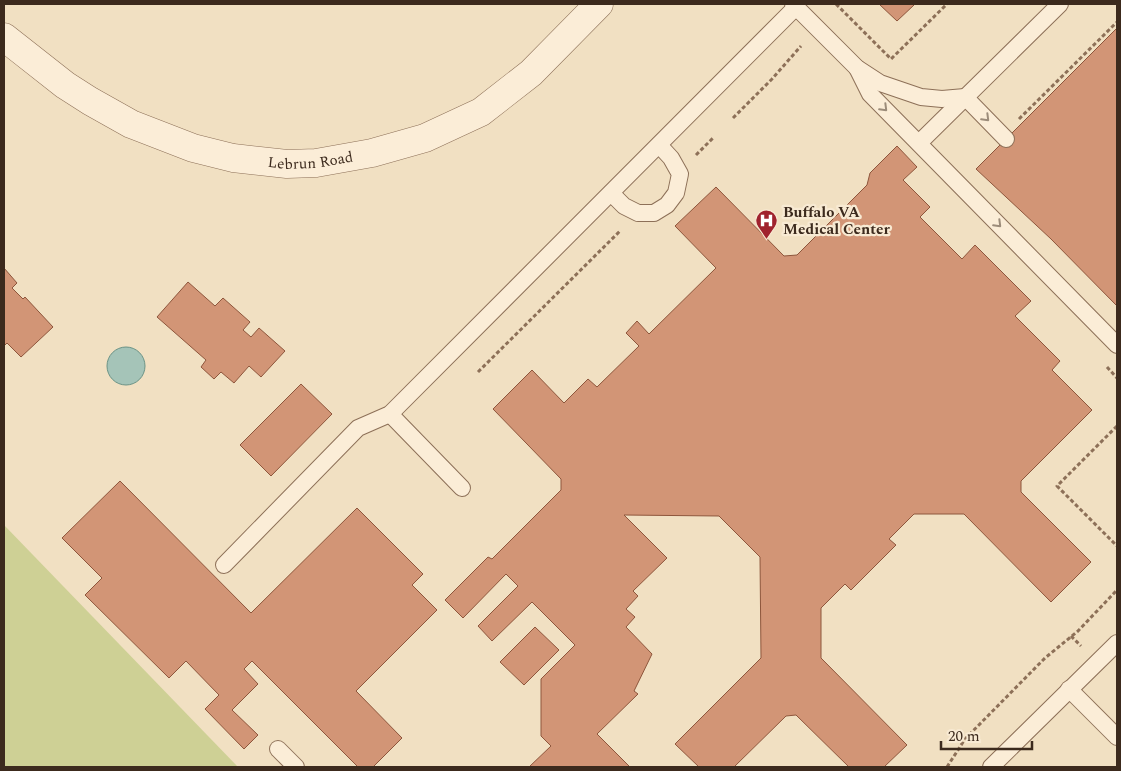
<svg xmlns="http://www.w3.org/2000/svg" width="1121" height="771" font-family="Spectral,serif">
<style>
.green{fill:#ced095}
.water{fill:#a5c4b8;stroke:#6b9386}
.building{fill:#d29576;stroke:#8e563c}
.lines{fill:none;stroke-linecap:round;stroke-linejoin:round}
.service-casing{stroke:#8d7058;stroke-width:18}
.minor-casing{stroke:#8d7058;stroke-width:29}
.path{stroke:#8d7058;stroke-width:3;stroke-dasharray:4 2.5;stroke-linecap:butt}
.service{stroke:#fbedd7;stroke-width:16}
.minor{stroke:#fbedd7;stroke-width:28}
.oneway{stroke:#9c8c7a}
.labels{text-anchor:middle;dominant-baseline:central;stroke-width:4.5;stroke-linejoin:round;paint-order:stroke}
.street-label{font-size:15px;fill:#3c2a1d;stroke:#f8ead3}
.poi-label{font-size:15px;font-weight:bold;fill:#3c2a1d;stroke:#f8ead3;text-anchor:start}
</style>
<rect width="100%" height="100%" fill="#f1e0c2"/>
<polygon class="green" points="4,525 238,767 4,767"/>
<circle class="water" cx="126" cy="366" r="19"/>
<g class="building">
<polygon points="879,4 912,4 914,5 897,21"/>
<polygon points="1117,28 1117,306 1051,239 976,169"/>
<polygon points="897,146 917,167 903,180 930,207 920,217 962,259 975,245 1031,301 1015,316 1060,361 1052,370 1092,410 1021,481 1021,492 1091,562 1051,602 964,514 914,514 889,539 896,545 851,590 845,584 821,608 821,658 907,745 884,767 849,767 796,715 786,716 734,767 699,767 675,744 761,658 760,557 719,516 624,515 667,558 633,591 638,596 626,609 635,617 626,627 652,654 634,691 638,694 597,734 630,767 529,767 551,746 541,736 541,679 575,645 532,602 492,641 478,626 518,586 506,574 463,618 445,600 488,557 492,559 561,490 561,479 493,409 532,370 564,403 588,379 597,387 639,346 626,333 637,321 649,334 716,268 675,226 716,187 784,256 797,255 867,185 870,173"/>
<polygon points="4,268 17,283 12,288 23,299 25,297 53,327 21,357 7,343 4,346"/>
<polygon points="188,282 215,306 223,298 250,322 243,330 251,337 259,328 285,351 261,377 249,366 234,383 221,372 214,379 201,367 206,360 157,317"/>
<polygon points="301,384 332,414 271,476 240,445"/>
<polygon points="120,481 251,613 357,508 423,574 412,585 437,610 356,691 402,738 373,767 358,767 252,661 244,669 258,684 232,710 258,735 244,749 205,709 219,695 186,661 169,678 85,595 102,578 62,538"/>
<polygon points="535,627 559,650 524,685 500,662"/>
</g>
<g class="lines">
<defs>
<g id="service">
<polyline points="793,4 857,68 880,83 921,97 942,99 965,97 1006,139"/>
<polyline points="857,68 870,94 1117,345"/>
<polyline points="919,143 1060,4"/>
<polyline points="611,193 624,206 638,213 654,213 667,205 676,193 680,174 671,158 659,145"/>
<polyline points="390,414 462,488"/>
<polyline points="224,565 358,428 390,414 796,7"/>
<polyline points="1069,689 1117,737"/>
<polyline points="278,749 296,767"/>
<polyline points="991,767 1117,643"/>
</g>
<g id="minor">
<path id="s1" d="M4 37 65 85 90 101 131 124 193 148 233 158 287 164 316 163 372 153 425 138 481 112 531 73 599 4"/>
</g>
</defs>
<use href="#service" class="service-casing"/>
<use href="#minor" class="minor-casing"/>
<g class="path">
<polyline points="836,4 891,59 947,4"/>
<polyline points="733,118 772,79 801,46"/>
<polyline points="1019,119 1117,22"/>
<polyline points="696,155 713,138"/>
<polyline points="1107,367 1117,378"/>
<polyline points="478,372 621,230"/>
<polyline points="1117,426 1057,486 1117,546"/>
<polyline points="1071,636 1081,646"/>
<polyline points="947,767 965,739 1045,658 1078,631 1117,590"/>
</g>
<use href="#service" class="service"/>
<use href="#minor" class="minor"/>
</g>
<defs><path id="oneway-chevron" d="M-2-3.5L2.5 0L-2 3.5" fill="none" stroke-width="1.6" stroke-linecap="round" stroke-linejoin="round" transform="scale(1.25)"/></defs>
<g class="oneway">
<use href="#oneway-chevron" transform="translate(884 108) rotate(45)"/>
<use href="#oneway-chevron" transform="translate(986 118) rotate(45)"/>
<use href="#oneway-chevron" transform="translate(998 224) rotate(45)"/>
</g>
<defs>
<symbol id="hospital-pin" viewBox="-11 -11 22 30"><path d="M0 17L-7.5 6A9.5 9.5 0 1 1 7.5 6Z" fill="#a0232e" stroke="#f8ead3"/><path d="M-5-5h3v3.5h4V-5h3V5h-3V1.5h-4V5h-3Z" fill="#fff"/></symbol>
</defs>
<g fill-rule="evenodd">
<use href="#hospital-pin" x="754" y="208" width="25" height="34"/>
</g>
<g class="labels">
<g class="street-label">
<text stroke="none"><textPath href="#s1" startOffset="340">Lebrun Road</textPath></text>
</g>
<g class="poi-label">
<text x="783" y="212">Buffalo VA<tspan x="783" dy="17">Medical Center</tspan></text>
</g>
</g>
<rect width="1121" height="771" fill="none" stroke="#3c2a1d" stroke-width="10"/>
<path d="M941 741v8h91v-8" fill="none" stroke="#3c2a1d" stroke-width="2.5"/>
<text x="948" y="741" font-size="15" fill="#3c2a1d" stroke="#f8ead3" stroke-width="4" paint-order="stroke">20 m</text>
</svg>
